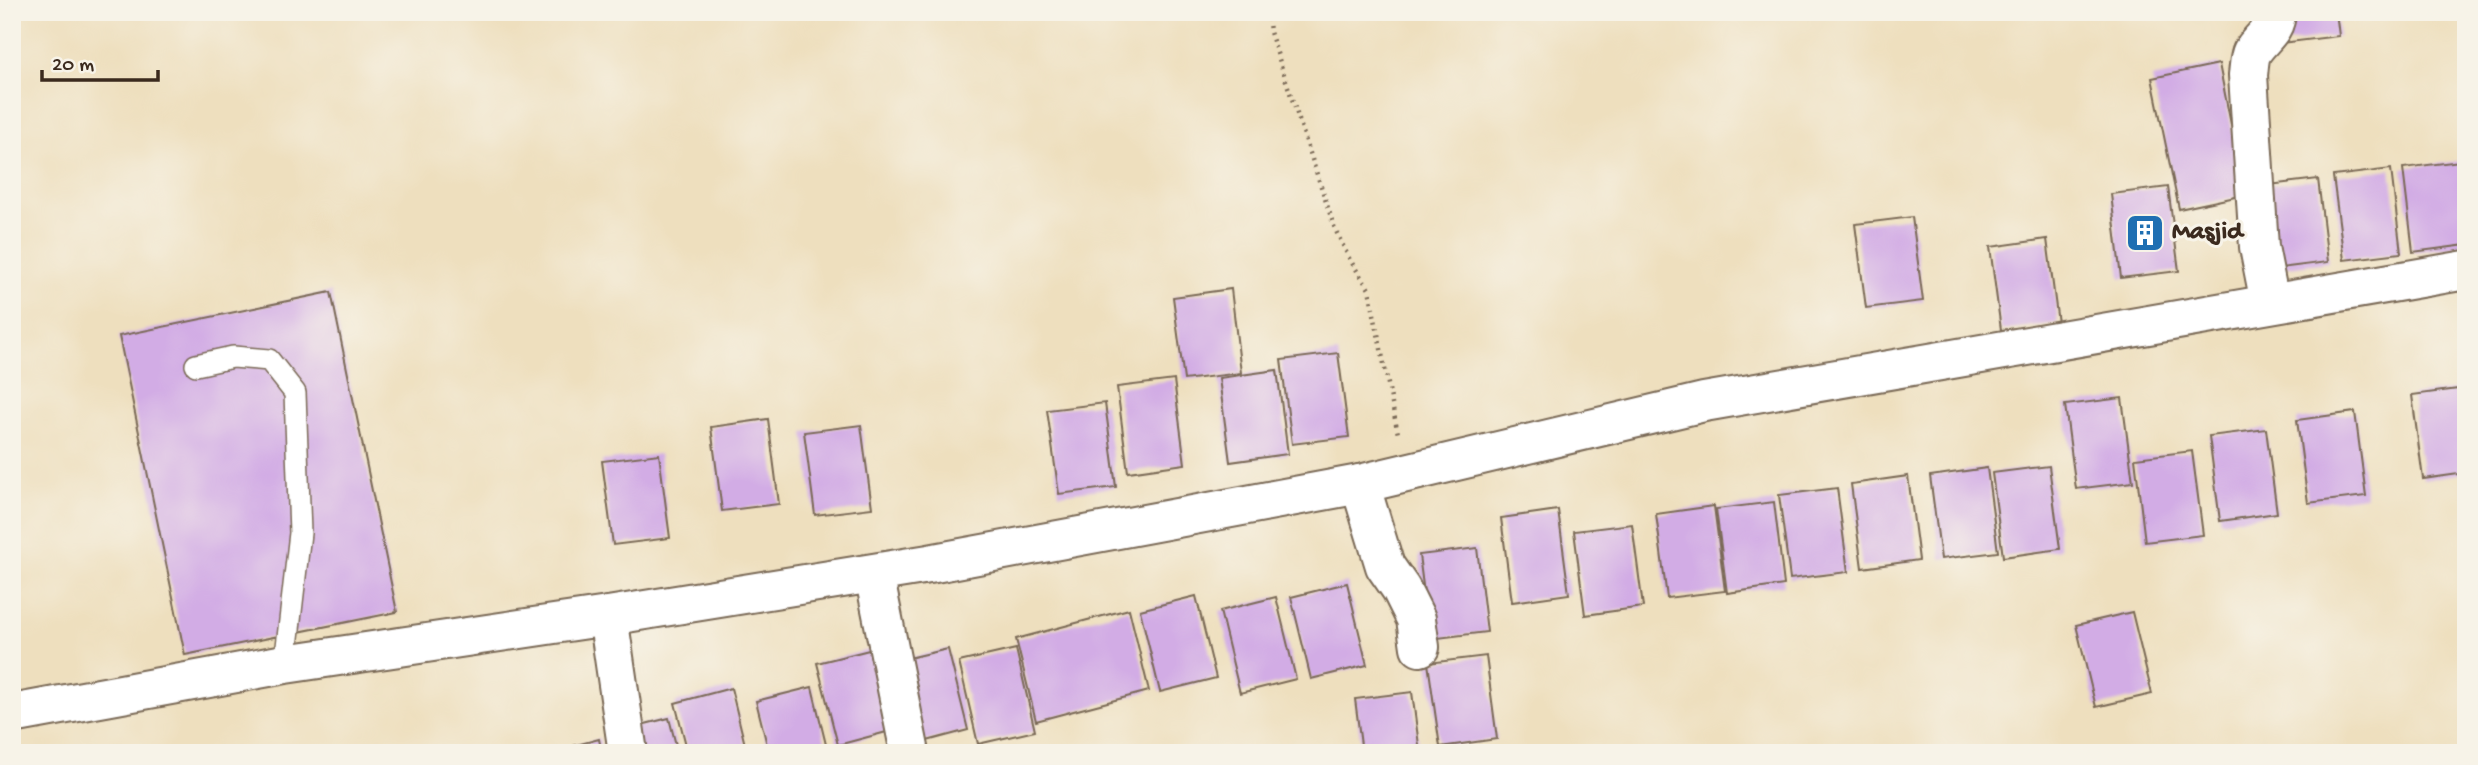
<svg xmlns="http://www.w3.org/2000/svg" width="2478" height="765" font-family="'Gochi Hand',sans-serif">
<style>
.building{fill:#d2ace5}
.lines{fill:none;stroke-linecap:round;stroke-linejoin:round}
.service-casing{stroke:#7a6956;stroke-width:24}
.minor-casing{stroke:#7a6956;stroke-width:42}
.path{stroke:#7a6956;stroke-width:4.5;stroke-dasharray:2 5;stroke-linecap:butt}
.service{stroke:#fff;stroke-width:21}
.minor{stroke:#fff;stroke-width:38}
.labels{text-anchor:middle;dominant-baseline:central;stroke-width:6;stroke-linejoin:round;paint-order:stroke}
.poi-label{font-size:26px;font-weight:bold;fill:#3b2a1e;stroke:#f7f3e8;text-anchor:start}
</style>
<rect width="100%" height="100%" fill="#f7f3e8"/>
<filter id="ink" filterUnits="userSpaceOnUse"><feTurbulence type="fractalNoise" baseFrequency=".0143" numOctaves="2"/><feDisplacementMap in="SourceGraphic" scale="14" xChannelSelector="R" yChannelSelector="G"/><feConvolveMatrix kernelMatrix="1 2 1 2 8 2 1 2 1" color-interpolation-filters="sRGB"/></filter>
<filter id="wash" filterUnits="userSpaceOnUse"><feTurbulence type="fractalNoise" baseFrequency=".00686" numOctaves="4" result="noise"/><feDisplacementMap in="SourceGraphic" scale="28" xChannelSelector="R" yChannelSelector="G"/><feGaussianBlur stdDeviation="1.57" result="paint"/><feColorMatrix in="noise" values="0 0 0 0 0 0 0 0 0 0 0 0 0 0 0 0 0 1.4 0 .05"/><feComposite in="paint" operator="in"/></filter>
<g filter="url(#wash)">
<rect width="100%" height="100%" fill="#eedfbe"/>
<g id="blocks">
<g class="building">
<polygon points="2278,12 2336,12 2339,36 2282,43"/>
<polygon points="2219,64 2245,195 2179,209 2152,78"/>
<polygon points="2460,161 2466,204 2466,245 2413,252 2403,168"/>
<polygon points="2391,169 2401,253 2344,260 2333,176"/>
<polygon points="2318,179 2328,262 2271,269 2260,186"/>
<polygon points="2168,187 2179,271 2121,278 2111,194"/>
<polygon points="1912,217 1923,301 1866,308 1855,224"/>
<polygon points="2047,239 2058,323 2001,330 1990,247"/>
<polygon points="1231,289 1241,373 1184,380 1173,297"/>
<polygon points="331,292 397,612 185,655 119,336"/>
<polygon points="1338,353 1349,437 1292,444 1281,360"/>
<polygon points="1277,370 1288,454 1230,462 1219,378"/>
<polygon points="1174,380 1185,464 1128,472 1117,387"/>
<polygon points="2466,388 2466,473 2423,479 2412,395"/>
<polygon points="2122,398 2133,482 2076,489 2065,405"/>
<polygon points="1105,403 1116,487 1059,494 1047,410"/>
<polygon points="2355,412 2366,496 2308,503 2297,420"/>
<polygon points="768,419 779,504 722,511 711,427"/>
<polygon points="861,425 872,508 815,515 804,432"/>
<polygon points="2266,429 2277,513 2220,521 2209,436"/>
<polygon points="2192,451 2203,535 2145,542 2135,458"/>
<polygon points="659,454 670,538 613,545 602,461"/>
<polygon points="2049,466 2060,549 2003,557 1992,473"/>
<polygon points="1987,468 1998,552 1941,559 1930,476"/>
<polygon points="1908,476 1919,560 1862,568 1851,484"/>
<polygon points="1837,488 1848,572 1790,579 1779,495"/>
<polygon points="1774,502 1784,585 1727,593 1716,509"/>
<polygon points="1714,506 1725,591 1667,598 1656,514"/>
<polygon points="1558,510 1569,594 1512,602 1501,518"/>
<polygon points="1632,524 1643,607 1585,615 1574,531"/>
<polygon points="1477,548 1487,632 1430,639 1419,555"/>
<polygon points="1347,583 1367,665 1311,679 1291,597"/>
<polygon points="1196,596 1216,678 1160,692 1140,610"/>
<polygon points="1276,597 1296,679 1240,693 1220,611"/>
<polygon points="1129,609 1149,691 1036,721 1016,639"/>
<polygon points="2132,612 2152,694 2096,707 2076,625"/>
<polygon points="873,649 894,730 838,745 817,663"/>
<polygon points="948,649 968,730 912,745 891,662"/>
<polygon points="1016,649 1035,731 978,744 959,662"/>
<polygon points="1486,656 1497,739 1440,747 1428,663"/>
<polygon points="812,687 828,753 769,753 756,701"/>
<polygon points="731,688 747,753 688,753 675,703"/>
<polygon points="1412,692 1420,753 1362,753 1355,699"/>
<polygon points="669,718 678,753 619,753 613,732"/>
<polygon points="599,739 602,753 551,753 550,752"/>
</g>
</g>
</g>
<g filter="url(#ink)">
<use href="#blocks" fill-opacity="0" stroke="#7a6956" stroke-width="2"/>
<g class="lines">
<defs>
<polyline id="service" points="196,365 233,357 269,360 295,393 300,533 285,664"/>
<g id="minor">
<path d="M2270 303 2259 247 2248 75C2249 68 2249 58 2252 52 2261 37 2276 31 2276 12"/>
<polyline points="1360,484 1385,566 1401,589 1416,619 1420,647"/>
<polyline points="874,574 910,753"/>
<polyline points="608,616 628,753"/>
<polyline points="12,714 285,664 608,616 929,564 1360,484 1704,402 2466,270"/>
</g>
</defs>
<use href="#service" class="service-casing"/>
<use href="#minor" class="minor-casing"/>
<polyline class="path" points="1268,12 1270,32 1335,229 1350,260 1369,289 1398,434"/>
<use href="#service" class="service"/>
<use href="#minor" class="minor"/>
</g>
</g>
<defs>
<symbol id="building-square" viewBox="-11 -11 22 22"><rect x="-9" y="-9" width="18" height="18" rx="4" fill="#1f6fb2" stroke="#f7f3e8"/><path d="M-4-6H4V6H1V3H-1V6H-4ZM-2.5-4.3h1.7v1.8h-1.7ZM.8-4.3h1.7v1.8H.8ZM-2.5-1h1.7V.8h-1.7ZM.8-1h1.7V.8H.8Z" fill="#fff"/></symbol>
</defs>
<g fill-rule="evenodd">
<use href="#building-square" x="2123" y="211" width="44" height="44"/>
</g>
<g class="labels">
<g class="poi-label">
<text x="2172" y="233">Masjid</text>
</g>
</g>
<rect width="2478" height="765" fill="none" stroke="#f7f3e8" stroke-width="42"/>
<path d="M42 70v10h116v-10" fill="none" stroke="#3b2a1e" stroke-width="3.5"/>
<text x="52" y="70" font-size="21" fill="#3b2a1e" stroke="#f7f3e8" stroke-width="5" paint-order="stroke">20 m</text>
</svg>
